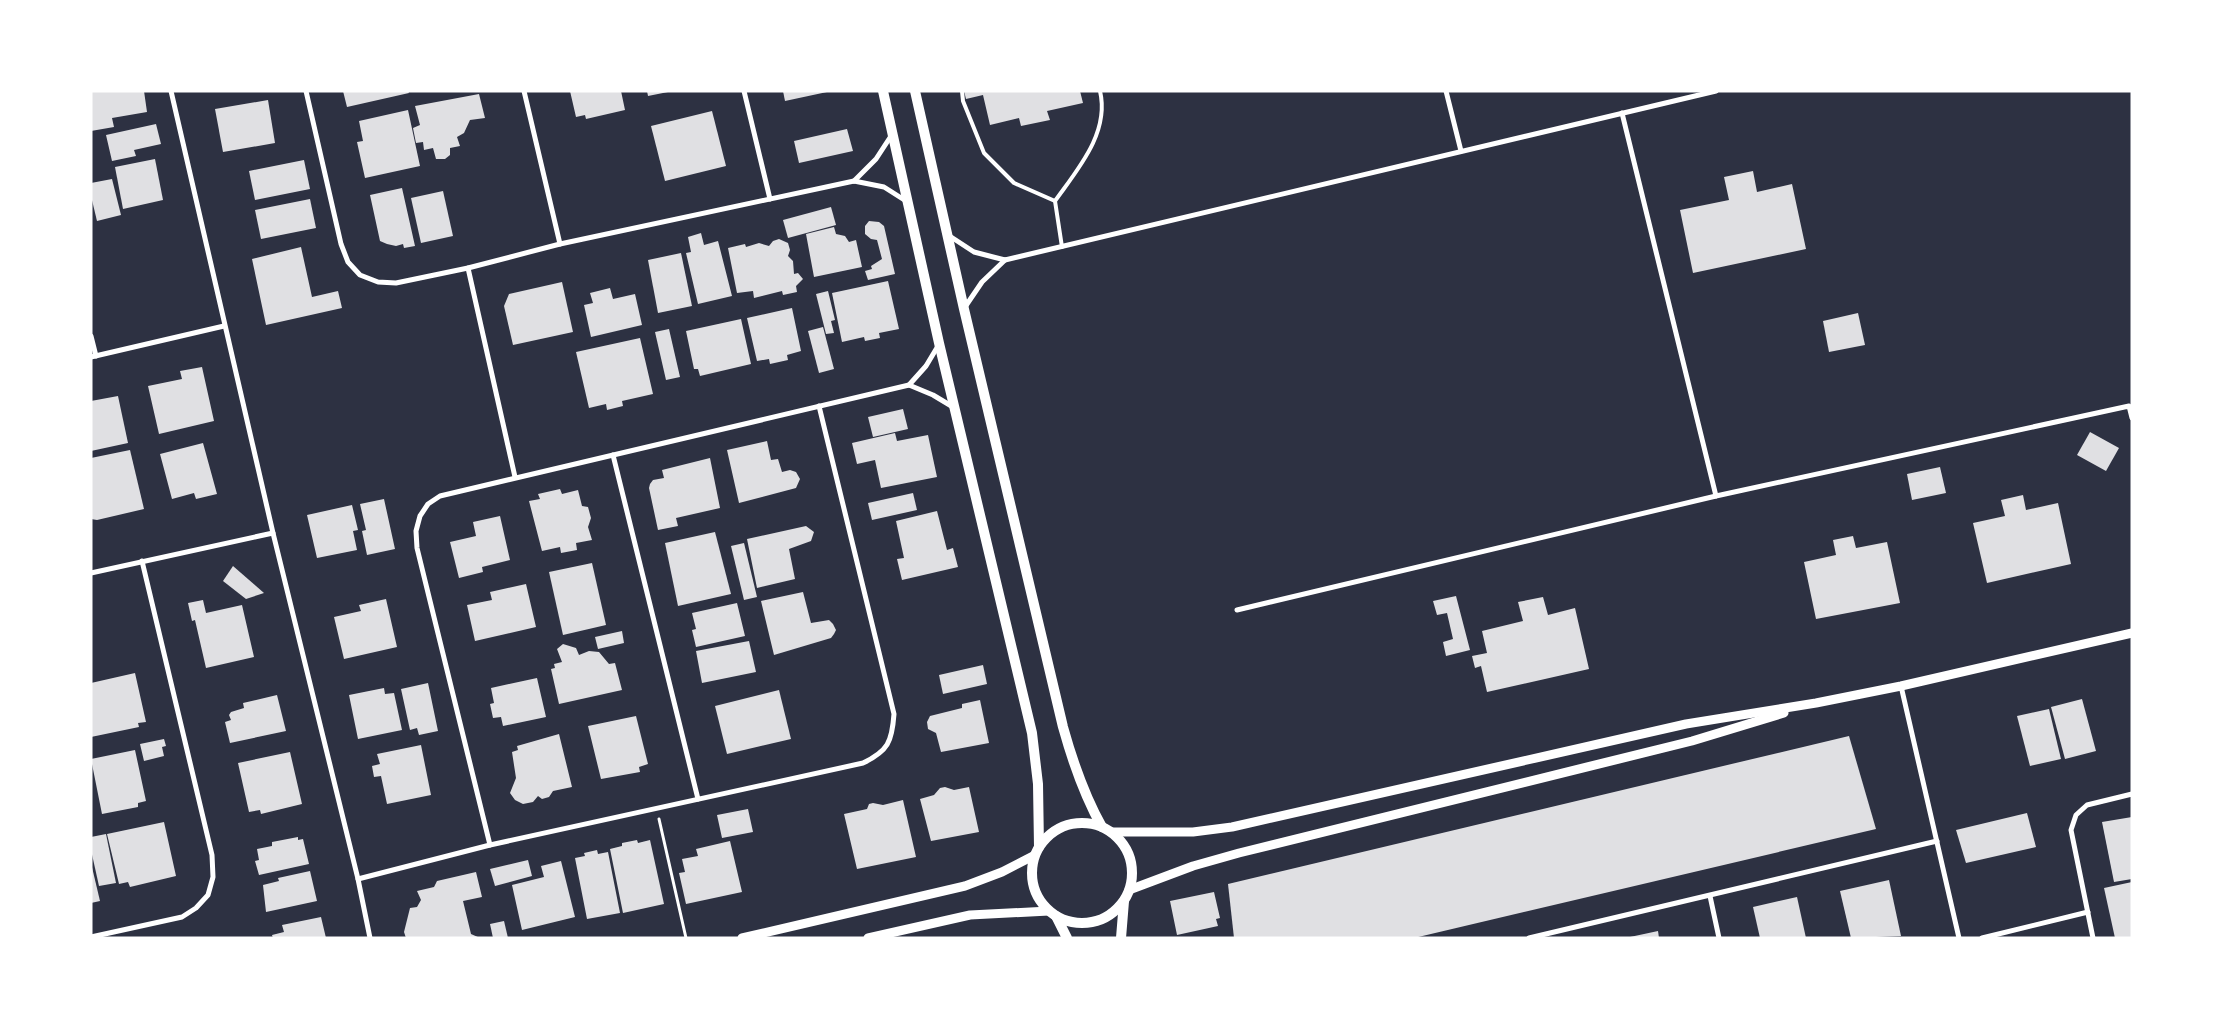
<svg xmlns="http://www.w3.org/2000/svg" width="2223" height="1029" font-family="Quicksand,sans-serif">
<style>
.building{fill:#e0e0e3}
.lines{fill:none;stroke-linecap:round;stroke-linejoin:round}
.path{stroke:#fff;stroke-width:3}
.service{stroke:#fff;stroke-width:4}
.minor{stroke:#fff;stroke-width:5}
.tertiary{stroke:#fff;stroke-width:9}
.secondary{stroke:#fff;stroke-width:10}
</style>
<rect width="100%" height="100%" fill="#2d3142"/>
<g class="building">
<polygon points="91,91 144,91 147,112 112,118 114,127 91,131"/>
<polygon points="343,91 408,91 409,93 347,107"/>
<polygon points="570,91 621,91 625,110 586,119 585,115 576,117"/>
<polygon points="647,91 668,91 668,92 648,96"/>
<polygon points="783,91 827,91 827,92 785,101"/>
<polygon points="964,91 1080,91 1083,103 1047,111 1050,120 1021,126 1019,118 990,125 983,95 966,99"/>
<polygon points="479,94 485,118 470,120 464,133 457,137 460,146 450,148 450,155 445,159 436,159 433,148 424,150 423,142 416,143 413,128 420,125 415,106"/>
<polygon points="268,100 275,143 223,152 215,109"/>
<polygon points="408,110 420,166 365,178 357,142 363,141 359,121"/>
<polygon points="712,111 726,166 665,181 651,126"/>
<polygon points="156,124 161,144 134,150 136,156 112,161 106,135"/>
<polygon points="847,129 853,151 799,163 794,141"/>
<polygon points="155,159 163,200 123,209 115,167"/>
<polygon points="304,160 310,189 255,200 249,171"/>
<polygon points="1753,171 1757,192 1792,184 1806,249 1693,273 1680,210 1729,200 1724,177"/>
<polygon points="112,179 121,215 97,221 91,196 91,183"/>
<polygon points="402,188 415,246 404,248 403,244 396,246 387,244 380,241 370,195"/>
<polygon points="443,191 453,236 421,243 411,198"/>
<polygon points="310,199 316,228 261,239 255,210"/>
<polygon points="831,207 836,225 788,238 783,220"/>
<polygon points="869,221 879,222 884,226 895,274 868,280 865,271 872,269 871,266 882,259 877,240 871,239 865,234 865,226"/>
<polygon points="834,227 836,234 845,236 849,242 856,240 862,267 814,277 806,234"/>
<polygon points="701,233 704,245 718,241 732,296 698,304 686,253 691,252 688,237"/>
<polygon points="779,239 788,243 790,250 788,256 793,261 794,274 798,273 803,279 796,286 797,292 783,295 782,291 754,298 753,291 737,293 728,248 745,244 746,247 759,243 769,246 773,241"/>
<polygon points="301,247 312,297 338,291 342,308 266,325 252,259"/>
<polygon points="681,253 692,306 658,313 648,260"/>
<polygon points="888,281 899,329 879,333 880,338 865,341 864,337 842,342 832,293"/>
<polygon points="562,282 573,332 513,345 504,306 509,294"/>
<polygon points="610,288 613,299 635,294 642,325 591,337 584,305 593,303 590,293"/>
<polygon points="828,291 835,320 831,321 834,333 826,334 816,294"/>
<polygon points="792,308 801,351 787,355 788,360 770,364 769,359 757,361 747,318"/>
<polygon points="1858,313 1865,345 1829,352 1823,321"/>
<polygon points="741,319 751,364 700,376 698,369 694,369 686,331"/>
<polygon points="823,327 834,369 819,373 808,331"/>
<polygon points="669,329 680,377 666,380 655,332"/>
<polygon points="640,338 653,394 622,401 623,406 607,410 606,404 589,408 576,352"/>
<polygon points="202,367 214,421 159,434 148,386 182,379 180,371"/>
<polygon points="118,396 128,443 91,451 91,401"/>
<polygon points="903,409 908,429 873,437 868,417"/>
<polygon points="2090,432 2119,448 2106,471 2077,455"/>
<polygon points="895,433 897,441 928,435 937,477 881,488 875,460 857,464 852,443"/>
<polygon points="767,441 771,460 778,459 782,472 790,470 796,472 800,479 796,488 739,503 727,450"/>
<polygon points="203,443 217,494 196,499 194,493 172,499 160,454"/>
<polygon points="130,450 144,509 97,520 91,519 91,458"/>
<polygon points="710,458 720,508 676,518 678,526 658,530 649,488 650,484 653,480 664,478 662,470"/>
<polygon points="1940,467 1946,493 1912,500 1907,474"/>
<polygon points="560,489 562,494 578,490 582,506 588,507 591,518 588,527 592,540 576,543 577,550 561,553 560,547 542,551 529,501 540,499 538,494"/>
<polygon points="913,493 917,510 872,520 868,503"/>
<polygon points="2023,495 2026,510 2058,503 2071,564 1987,583 1973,523 2005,516 2001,500"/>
<polygon points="384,499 395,549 367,555 362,531 366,530 360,504"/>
<polygon points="352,505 358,530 353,531 357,550 317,558 307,515"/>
<polygon points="937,511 947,550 953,548 958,567 902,580 897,559 904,558 896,521"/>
<polygon points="500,516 510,560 482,567 483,572 459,578 450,542 476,536 473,522"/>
<polygon points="806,526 814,532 811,541 789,549 795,579 757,588 747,539"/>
<polygon points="715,532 731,594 678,606 665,543"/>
<polygon points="1853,536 1856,548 1887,542 1900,603 1816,619 1804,562 1836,555 1833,540"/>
<polygon points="744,543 757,597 744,600 731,546"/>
<polygon points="592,563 606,625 563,635 549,572"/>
<polygon points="233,566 264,593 246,599 223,581"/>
<polygon points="526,584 536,627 475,641 467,605 492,600 490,592"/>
<polygon points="803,592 811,623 829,620 833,624 836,630 834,634 831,638 774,655 761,601"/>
<polygon points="1456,596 1470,650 1446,656 1443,642 1453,639 1447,613 1437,615 1433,601"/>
<polygon points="1543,597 1548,615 1575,608 1589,669 1487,692 1481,666 1475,668 1472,656 1487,653 1482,631 1523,621 1518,602"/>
<polygon points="386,599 397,647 344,659 334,617 361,611 359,605"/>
<polygon points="203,600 206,613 242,605 254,657 206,668 195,620 192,621 188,603"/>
<polygon points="737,603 745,636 696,647 692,630 696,629 692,613"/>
<polygon points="622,631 624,643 598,649 595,637"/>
<polygon points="749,641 756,672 702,683 696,651"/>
<polygon points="563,644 576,648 579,655 589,651 599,652 609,664 615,663 622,690 559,704 551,669 555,668 554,664 562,662 557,649"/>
<polygon points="983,665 987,684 943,694 939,675"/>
<polygon points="135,673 146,722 138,723 139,727 91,737 91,683"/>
<polygon points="537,678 546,717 503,726 501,717 493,718 490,704 494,703 491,688"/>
<polygon points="428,683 438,731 419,735 417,728 410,730 401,689"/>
<polygon points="384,688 385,694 394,693 402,730 358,739 349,695"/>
<polygon points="779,690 791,739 727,754 715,706"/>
<polygon points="277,695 286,731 230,743 225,722 231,720 229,715 231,712 244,708 243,703"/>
<polygon points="2082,699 2096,751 2065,759 2051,707"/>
<polygon points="980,700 989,743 941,752 936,733 928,729 927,722 930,716 962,708 962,704"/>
<polygon points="2049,709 2061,759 2030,766 2017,716"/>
<polygon points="636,716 648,764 639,767 640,772 601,779 588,726"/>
<polygon points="559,734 572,787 553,791 549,797 542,799 538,796 533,802 523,804 515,800 510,793 516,778 512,752 518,750 517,746"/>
<polygon points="1849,736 1876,829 1414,938 1234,938 1228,884"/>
<polygon points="164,739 166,746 162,747 164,756 144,761 140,744"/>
<polygon points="421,745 431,795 387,804 381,776 374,777 372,766 380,764 377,754"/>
<polygon points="135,750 146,801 138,803 138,807 102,814 91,759"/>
<polygon points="290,752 302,804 261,814 260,810 249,812 238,763"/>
<polygon points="945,787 954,790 969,787 979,832 931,841 920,799 934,795 940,788"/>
<polygon points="903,800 916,857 857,869 844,814 867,809 869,804 873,803 883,805"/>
<polygon points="748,809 753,832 722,838 717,815"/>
<polygon points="2027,813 2036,847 1966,863 1956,830"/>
<polygon points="2132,817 2132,879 2114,882 2102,822"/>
<polygon points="164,822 176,876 130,887 128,882 119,884 107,834"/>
<polygon points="106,834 116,883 99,886 91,850 91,837"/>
<polygon points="298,837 298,840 303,839 309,864 259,875 255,861 259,860 257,849 272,846 272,842"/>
<polygon points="637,840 638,843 650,840 664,904 623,913 610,849 622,846 622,843"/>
<polygon points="730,841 742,892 686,904 679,873 685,872 682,859 698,856 696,849"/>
<polygon points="597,850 598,854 608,852 620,913 587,919 575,858 585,856 584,853"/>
<polygon points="528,860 532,876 495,886 490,869"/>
<polygon points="561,861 575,917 522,930 512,885 544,877 541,866"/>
<polygon points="91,863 100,901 91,903"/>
<polygon points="310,871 317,901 266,912 263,885 279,881 278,878"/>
<polygon points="476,872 482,897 463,901 471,934 480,938 406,938 404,932 410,908 417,907 421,900 417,891 434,887 437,881"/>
<polygon points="1889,880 1901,936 1851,938 1840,891"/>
<polygon points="2132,882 2132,938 2115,938 2104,888"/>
<polygon points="1214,892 1220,918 1216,919 1218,926 1177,935 1170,901"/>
<polygon points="1797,897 1806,938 1760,938 1753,907"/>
<polygon points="321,917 326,938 273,938 272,935 284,932 282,925"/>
<polygon points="504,921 508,938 493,938 490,924"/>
<polygon points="1658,931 1659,938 1630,938 1630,937"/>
</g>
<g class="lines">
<polyline class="path" points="659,819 686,938"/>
<g class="service">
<polyline points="962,91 963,101 984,153 1014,183 1055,201"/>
<path d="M1062 247 1055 201C1077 170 1110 133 1100 91"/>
</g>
<g class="minor">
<polyline points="171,91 273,533 358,879 370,938"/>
<polyline points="306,91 341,244 348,262 360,275 378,282 396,283 468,268 560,244 854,181 884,187 906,201"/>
<polyline points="524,91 560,244"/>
<polyline points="744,91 770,199"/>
<polyline points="1446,91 1461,151"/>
<polyline points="1622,113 1716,496 2129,406 2132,418"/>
<polyline points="854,181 876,159 891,136"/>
<polyline points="948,235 974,252 1005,260 1716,91"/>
<polyline points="468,268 515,477"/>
<polyline points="965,307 982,282 1005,260"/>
<polyline points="91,336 96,356"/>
<polyline points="91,357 224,326"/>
<polyline points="909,385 926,366 938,346"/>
<polyline points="613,455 698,799"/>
<polyline points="91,573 273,533"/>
<polyline points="1237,610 1716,496"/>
<polyline points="1901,686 1959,938"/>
<polyline points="490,845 417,548 416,531 420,516 428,504 440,496 909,385 933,395 953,407"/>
<path d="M358 879 490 845 863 763C888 751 892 742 894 714L819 406"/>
<polyline points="1710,896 1719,938"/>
<polyline points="91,937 182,917 196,908 208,895 213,877 212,855 142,561"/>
<polyline points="1529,938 1937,841"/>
<polyline points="1982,938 2088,912"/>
<polyline points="2093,938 2071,830 2076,815 2087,805 2132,794"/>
</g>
<g class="tertiary">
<polyline points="1111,832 1193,832 1232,827 1686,724 1816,703 1901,686 2132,633"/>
<polyline points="1129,890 1193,866 1239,853 1692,741 1784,713"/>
<polyline points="742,938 965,886 1002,872 1035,855"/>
<polyline points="868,938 970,915 1049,911"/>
</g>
<g class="secondary">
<polyline points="883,91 939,343 1032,733 1038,784 1039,847"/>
<path d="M915 91 964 309 1063 727C1073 763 1084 795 1102 827"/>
<circle cx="1082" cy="873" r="50"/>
<polyline points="1056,916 1067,938"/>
<polyline points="1121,938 1124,901"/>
</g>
</g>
<rect width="2223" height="1029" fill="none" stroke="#ffffff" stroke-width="185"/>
</svg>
